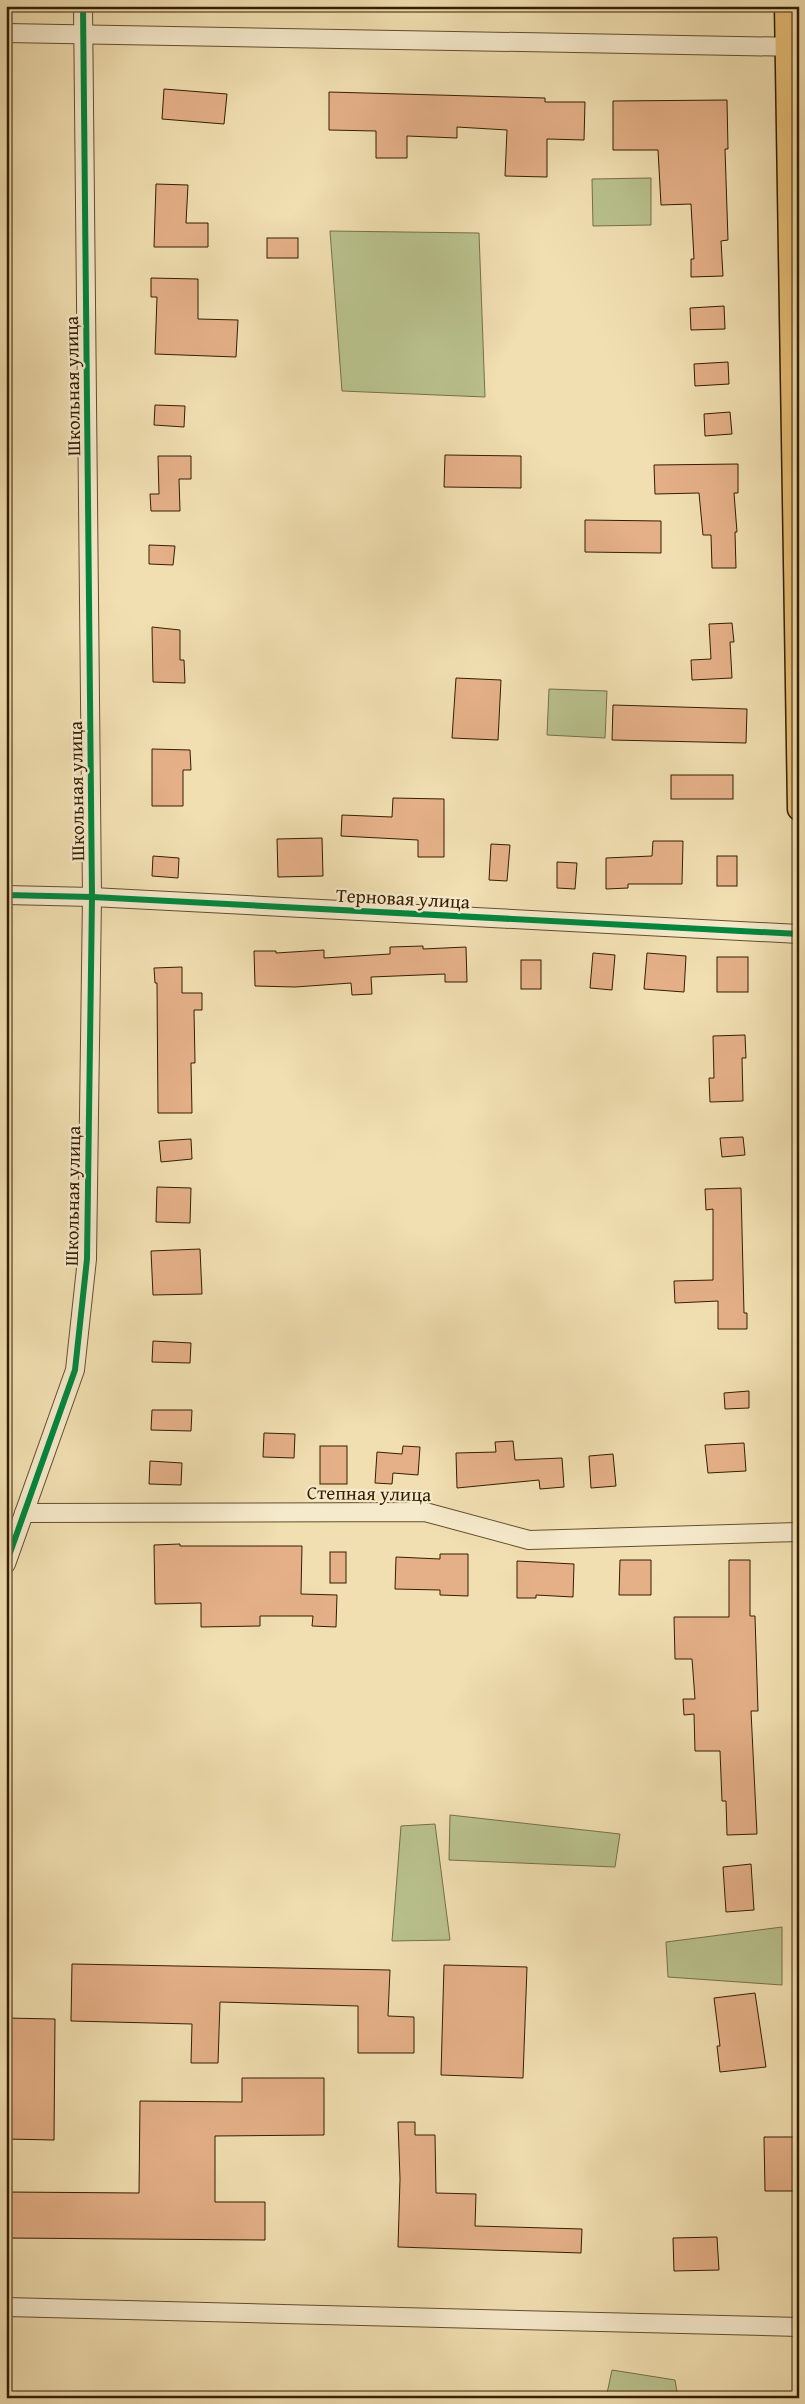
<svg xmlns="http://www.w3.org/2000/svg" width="805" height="2404" font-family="'Gentium Book Plus',serif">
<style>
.green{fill:#b9c28d;stroke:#777046}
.building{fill:#e5b088;stroke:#351e00}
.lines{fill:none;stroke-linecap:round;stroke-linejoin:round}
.minor-casing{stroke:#644e2c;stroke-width:20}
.major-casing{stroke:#351e00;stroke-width:25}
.minor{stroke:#f6eacc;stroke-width:18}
.major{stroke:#e8c078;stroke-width:22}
.cycleway-casing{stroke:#f6eacc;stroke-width:9}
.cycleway{stroke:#00873e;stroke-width:6}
.labels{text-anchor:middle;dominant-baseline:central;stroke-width:4.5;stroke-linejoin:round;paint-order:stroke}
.street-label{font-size:19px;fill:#351e00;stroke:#f6eacc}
</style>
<rect width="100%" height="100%" fill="#f1dfb1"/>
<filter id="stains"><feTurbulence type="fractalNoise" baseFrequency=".004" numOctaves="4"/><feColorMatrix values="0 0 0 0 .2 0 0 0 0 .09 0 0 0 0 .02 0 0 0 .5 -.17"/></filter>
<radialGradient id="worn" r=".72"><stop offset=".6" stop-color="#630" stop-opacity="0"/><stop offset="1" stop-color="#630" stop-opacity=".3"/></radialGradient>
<g class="green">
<polygon points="651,178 651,225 593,226 592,179"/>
<polygon points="330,231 479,233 485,397 342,391"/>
<polygon points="549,689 607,691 605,738 547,735"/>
<polygon points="450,1815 620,1834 615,1867 449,1860"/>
<polygon points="435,1824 450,1940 392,1941 401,1826"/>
<polygon points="782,1927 782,1985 668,1977 666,1942"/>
<polygon points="612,2370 675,2380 678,2398 606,2398"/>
</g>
<g class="building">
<polygon points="164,89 227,94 224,124 162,119"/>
<polygon points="329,92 545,98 545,102 585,102 584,140 547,139 547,177 505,176 507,130 457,127 457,138 407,136 407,158 376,158 376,131 329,130"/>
<polygon points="727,100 728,149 725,149 728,240 721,241 723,276 691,277 691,259 694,259 691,204 661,205 658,150 613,150 613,101"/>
<polygon points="156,184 188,185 186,223 208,223 208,247 154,247"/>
<rect x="267" y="238" width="31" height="20"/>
<polygon points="151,278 198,279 198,319 238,320 236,357 155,354 157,297 151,297"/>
<polygon points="724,306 725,329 691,330 690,308"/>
<polygon points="728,362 729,384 695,386 694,364"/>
<polygon points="155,405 185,406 184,427 154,425"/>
<polygon points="730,412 732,434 705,436 704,414"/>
<polygon points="445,455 521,456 521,488 444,487"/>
<polygon points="158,456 191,456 191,479 179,479 180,511 151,511 150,494 159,494"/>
<polygon points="738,464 738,493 734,493 737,532 735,532 736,568 712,568 711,535 703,535 699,493 655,494 654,465"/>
<polygon points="585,520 661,521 661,553 585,552"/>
<polygon points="149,545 175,546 173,565 149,564"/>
<polygon points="732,623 734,642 730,642 732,678 692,680 691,660 711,659 709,624"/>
<polygon points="152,627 180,630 180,660 184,660 185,683 153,682"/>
<polygon points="456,678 501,680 498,740 452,738"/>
<polygon points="613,705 747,709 746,743 612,740"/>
<polygon points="152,749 190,750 191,770 183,770 183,806 152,806"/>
<rect x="671" y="775" width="62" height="24"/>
<polygon points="393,798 444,799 444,857 418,857 418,840 341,836 342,815 392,817"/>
<polygon points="322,838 323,876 278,877 277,839"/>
<polygon points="653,841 683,841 682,884 628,884 628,888 606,889 606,858 652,856"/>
<polygon points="491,844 510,845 507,881 489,880"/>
<polygon points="153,856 179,858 178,878 152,876"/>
<rect x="717" y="856" width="20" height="30"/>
<polygon points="557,862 577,863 575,889 557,888"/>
<polygon points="423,946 423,949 466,947 467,982 445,982 445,974 371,977 372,994 352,995 351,983 295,987 255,986 254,951 276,951 276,953 324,950 324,958 390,954 390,947"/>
<polygon points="593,953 615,955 612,990 590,988"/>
<polygon points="647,953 686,956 684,992 644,989"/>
<rect x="717" y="957" width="31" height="35"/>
<rect x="521" y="960" width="20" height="29"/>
<polygon points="182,967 182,993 202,993 202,1010 194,1010 195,1063 191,1063 192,1113 158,1113 157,983 155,983 154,968"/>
<polygon points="745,1035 746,1058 742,1058 743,1101 710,1102 709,1078 714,1078 713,1036"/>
<polygon points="743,1137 745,1155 722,1157 720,1138"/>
<polygon points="191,1139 192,1159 161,1162 159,1141"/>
<polygon points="157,1187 191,1188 190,1223 156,1222"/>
<polygon points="741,1188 744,1313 747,1313 747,1329 718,1329 718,1301 675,1303 674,1281 713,1280 713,1209 706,1210 705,1189"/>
<polygon points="200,1249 202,1294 153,1295 151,1251"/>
<polygon points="153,1341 191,1343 190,1363 152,1362"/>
<polygon points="749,1391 749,1408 725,1409 724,1393"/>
<polygon points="152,1410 192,1410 191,1431 151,1430"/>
<polygon points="264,1433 295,1434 294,1458 263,1457"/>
<polygon points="513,1441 515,1460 562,1458 564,1487 540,1489 539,1480 457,1488 456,1453 496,1452 495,1442"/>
<polygon points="744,1443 746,1471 708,1473 705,1445"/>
<rect x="320" y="1446" width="27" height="38"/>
<polygon points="403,1446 420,1447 418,1475 393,1473 392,1484 375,1483 377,1452 402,1454"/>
<polygon points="613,1454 616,1486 591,1488 589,1456"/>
<polygon points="150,1461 182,1463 181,1485 149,1484"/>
<polygon points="180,1544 180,1546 302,1546 301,1594 337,1595 336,1627 312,1626 313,1616 260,1616 260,1626 201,1627 201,1603 155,1604 154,1545"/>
<rect x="330" y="1552" width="16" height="31"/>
<polygon points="440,1554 468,1554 468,1596 440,1595 440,1590 395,1589 396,1557 440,1559"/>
<polygon points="620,1560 651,1560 651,1595 619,1595"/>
<polygon points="729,1560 750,1560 750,1616 755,1616 758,1711 751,1711 757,1834 727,1835 726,1801 722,1801 720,1751 695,1751 694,1714 684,1715 683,1699 695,1699 692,1659 675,1659 674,1617 729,1617"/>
<polygon points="517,1561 574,1564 573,1597 536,1595 536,1598 517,1598"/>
<polygon points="751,1864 754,1910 726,1912 723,1867"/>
<polygon points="72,1964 390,1970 388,2016 414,2017 414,2053 358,2053 358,2006 220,2002 218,2063 191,2063 192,2024 71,2021"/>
<polygon points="444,1965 527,1967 523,2078 441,2075"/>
<polygon points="755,1993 766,2067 720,2072 717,2046 720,2046 714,1998"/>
<polygon points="6,2018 55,2019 54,2140 6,2139"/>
<polygon points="242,2078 324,2078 324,2135 215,2136 215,2202 265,2202 265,2240 6,2238 6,2192 139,2193 140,2101 242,2102"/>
<polygon points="398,2122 415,2122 415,2135 435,2135 436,2193 476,2194 475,2226 582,2229 581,2253 398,2247 400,2179"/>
<polygon points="764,2137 797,2137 798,2191 765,2191"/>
<polygon points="717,2237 719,2270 674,2271 673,2238"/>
</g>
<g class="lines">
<defs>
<g id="minor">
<polyline points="6,33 799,47"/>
<polyline points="6,895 92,897 799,934"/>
<polyline points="24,1513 425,1512 529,1540 799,1532"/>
<polyline points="6,1564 75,1370 87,1259 92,897 83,6"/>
<polyline points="6,2307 799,2327"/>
</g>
<polyline id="major" points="786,6 799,809"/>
</defs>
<use href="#minor" class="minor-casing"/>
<use href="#major" class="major-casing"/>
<use href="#minor" class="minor"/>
<use href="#major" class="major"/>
<defs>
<g id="cycleway">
<polyline points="6,895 92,897 799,934"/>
<polyline points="6,1564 75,1370 87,1259 92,897 83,6"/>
</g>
</defs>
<use href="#cycleway" class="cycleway-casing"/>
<use href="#cycleway" class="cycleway"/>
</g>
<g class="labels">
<g class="street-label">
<text transform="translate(72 386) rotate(-91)">Школьная улица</text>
<text transform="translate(76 791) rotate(-91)">Школьная улица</text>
<text transform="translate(403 898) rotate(3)">Терновая улица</text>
<text transform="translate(72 1196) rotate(-89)">Школьная улица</text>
<text transform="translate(369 1493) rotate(1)">Степная улица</text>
</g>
</g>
<rect width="805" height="2404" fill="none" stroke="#f1dfb1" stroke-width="25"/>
<rect x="8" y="8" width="790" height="2389" fill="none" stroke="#351e00" stroke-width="2.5"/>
<rect x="12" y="12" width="780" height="2379" fill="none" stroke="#351e00"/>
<rect width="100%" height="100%" filter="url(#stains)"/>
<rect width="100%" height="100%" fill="url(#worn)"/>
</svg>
